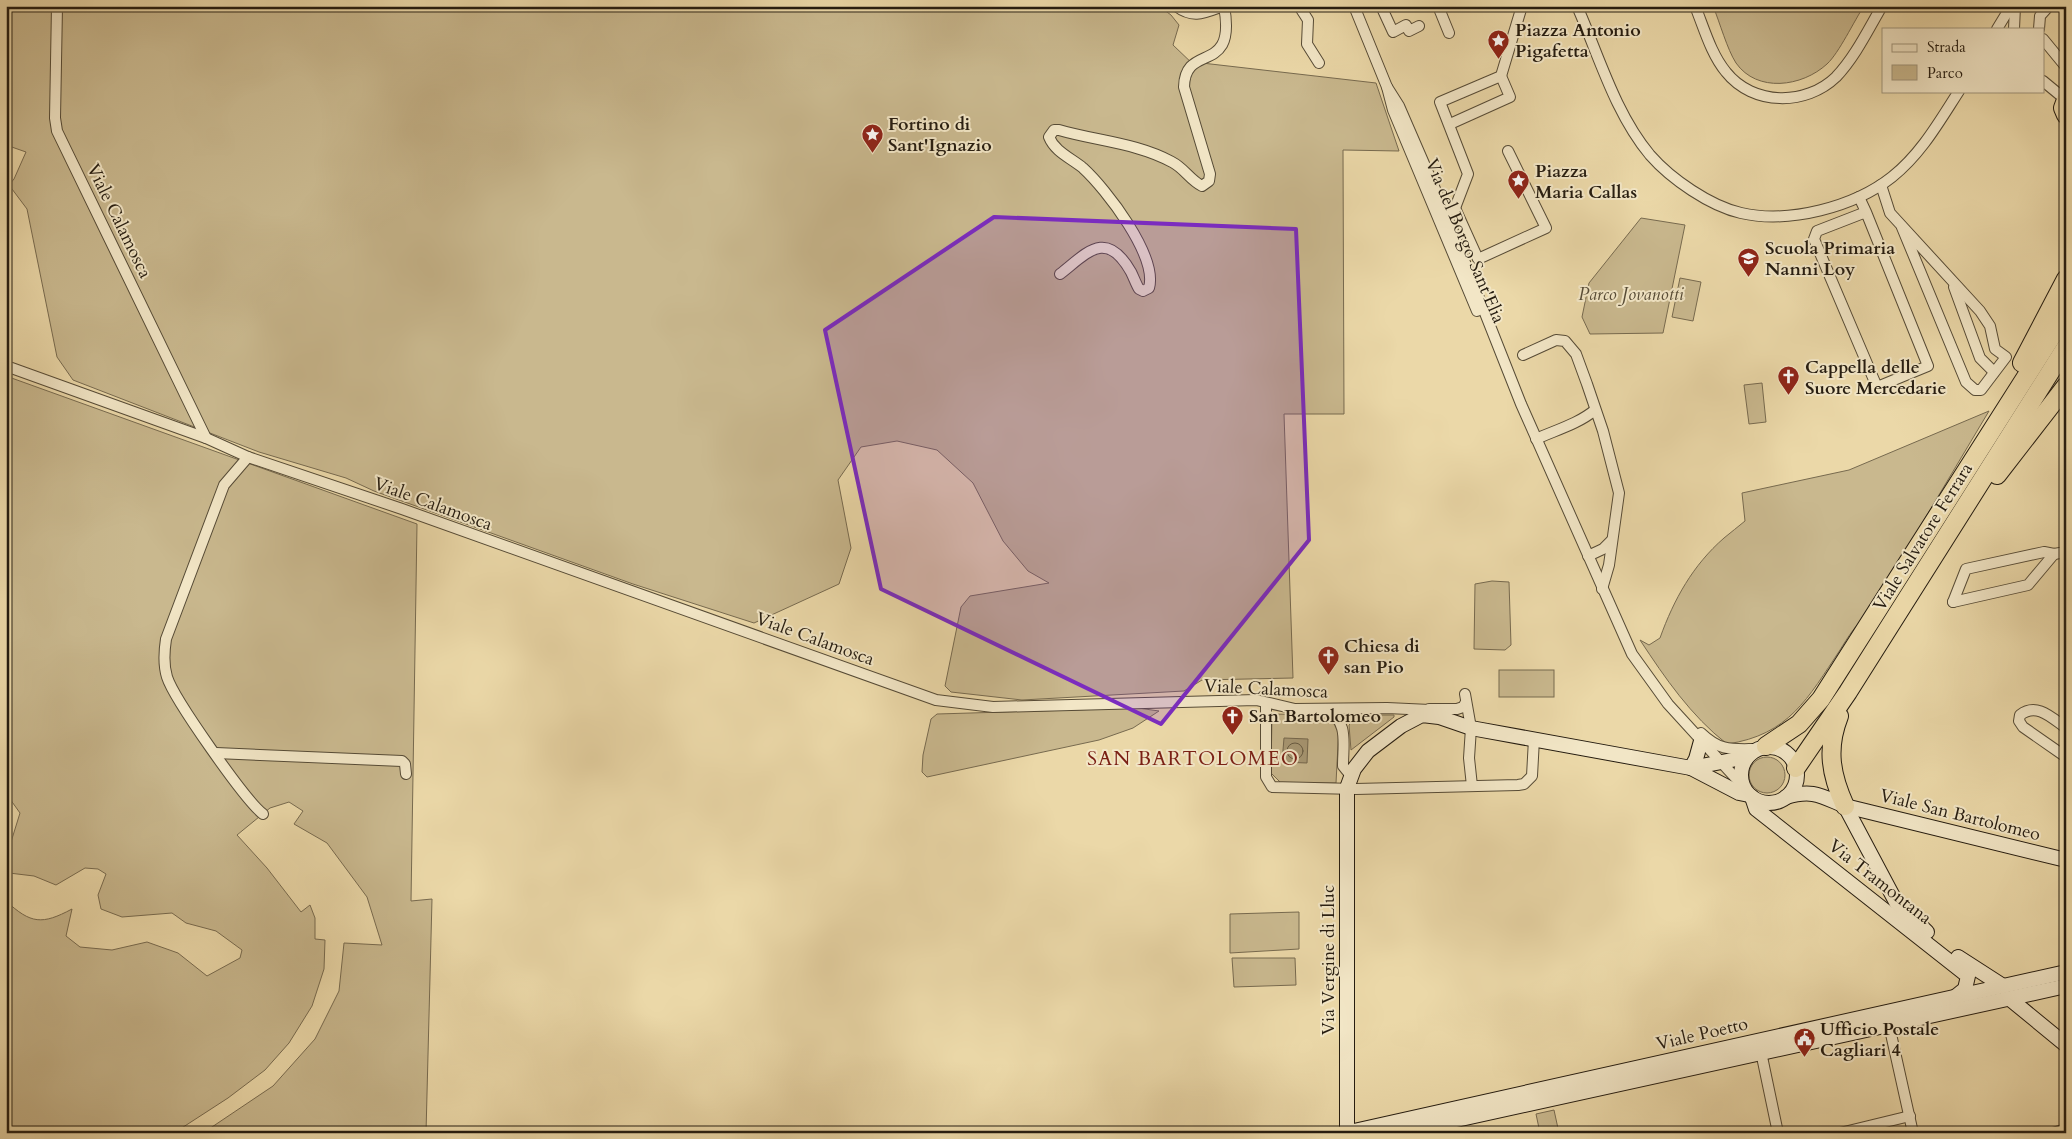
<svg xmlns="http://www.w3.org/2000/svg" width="2072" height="1139" font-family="Cardo,serif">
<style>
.green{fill:#c9b88e;stroke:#776a4f}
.water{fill:#a89874;stroke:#74664c}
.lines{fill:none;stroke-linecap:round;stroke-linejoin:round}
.shore{stroke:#665a42;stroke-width:1}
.street-casing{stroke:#564b36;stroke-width:12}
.secondary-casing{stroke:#251c10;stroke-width:16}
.highway-casing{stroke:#251c10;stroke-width:20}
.street{stroke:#f2e6c6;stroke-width:10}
.secondary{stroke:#f2e6c6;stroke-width:14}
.highway{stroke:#ebd8a8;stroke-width:18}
.marked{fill:#7b2cbf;fill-opacity:0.2;stroke:#7b2cbf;stroke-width:4;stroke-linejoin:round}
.labels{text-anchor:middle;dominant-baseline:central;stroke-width:4;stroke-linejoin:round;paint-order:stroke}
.poi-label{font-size:18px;font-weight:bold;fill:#251c10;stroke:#f2e6c6;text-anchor:start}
.street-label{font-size:18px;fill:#251c10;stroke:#f2e6c6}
.park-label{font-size:18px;font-style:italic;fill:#564b36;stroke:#f2e6c6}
.quarter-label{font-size:20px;letter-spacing:1px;fill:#7a1f14;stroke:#f2e6c6}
</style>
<rect width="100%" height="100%" fill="#ebd8a8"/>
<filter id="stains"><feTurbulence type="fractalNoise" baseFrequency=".004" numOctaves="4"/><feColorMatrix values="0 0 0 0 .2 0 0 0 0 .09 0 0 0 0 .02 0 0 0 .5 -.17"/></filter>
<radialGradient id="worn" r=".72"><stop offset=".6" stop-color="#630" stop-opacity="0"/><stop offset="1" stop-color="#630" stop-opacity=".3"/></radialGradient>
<g class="green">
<polygon points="6,6 1159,6 1171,15 1179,25 1173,45 1196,67 1202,63 1376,83 1399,151 1343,150 1344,414 1284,414 1293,678 1202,680 1184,691 1022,700 951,692 945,686 961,607 970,596 1049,583 1028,571 1003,541 973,483 937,450 897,441 861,447 838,480 851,548 839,584 754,623 633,584 374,491 346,478 259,452 73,380 57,357 27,209 9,185 14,179 26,152 6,145"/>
<path d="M1713 6H1864C1854 21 1839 53 1827 64 1802 87 1757 93 1736 63 1727 49 1720 23 1713 6Z"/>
<polygon points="1641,218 1685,225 1663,333 1590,334 1582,317 1589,283"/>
<polygon points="1680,278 1701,282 1693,321 1672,317"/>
<path d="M6 376 417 524 411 901 432 899 426 1133H203L273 1086 315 1039 339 991 344 943 382 945 367 897 327 843 294 824 303 811 289 802 270 808 237 835 267 868 301 912 310 905 315 918V939L325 940 324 969 312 1006 289 1043 265 1070 228 1098 174 1133H6V901C31 924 42 925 72 909L66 936 80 947 112 950 147 942 178 953 207 976 240 958 242 950 216 931 186 923 172 913 122 917 101 909 98 895 106 874 98 869 85 868 56 885 34 876 9 873 6 858 20 813 10 799 6 801Z"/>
<polygon points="1762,383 1766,422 1749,424 1744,385"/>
<path d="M1989 411 1868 614C1856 624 1848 637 1840 650 1808 698 1789 735 1727 744 1691 716 1665 678 1640 640L1649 645 1660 638C1674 599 1693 565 1724 538 1731 532 1738 527 1745 521L1742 493 1849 470Z"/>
<polygon points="1492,581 1509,582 1511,645 1505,650 1474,649 1475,584"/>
<rect x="1499" y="670" width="55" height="27"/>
<polygon points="1138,708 1159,711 1133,728 1099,740 927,777 922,772 923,755 931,719 937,714"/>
<polygon points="1272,714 1325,715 1339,726 1336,783 1281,783 1271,773"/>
<polygon points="1359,715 1394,715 1394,717 1351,750 1349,725"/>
<circle cx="1767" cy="775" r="18"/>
<polygon points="1299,912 1299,949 1230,953 1230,914"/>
<polygon points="1232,958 1295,958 1296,985 1234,987"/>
<polygon points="1554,1110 1559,1133 1540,1133 1536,1114"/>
</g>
<polygon class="water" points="1284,738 1308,739 1307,763 1282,762"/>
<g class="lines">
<circle class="shore" cx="1295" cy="751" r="8"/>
<defs>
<g id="street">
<polyline points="57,6 55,118 57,131 206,438"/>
<path d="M1176 6C1193 19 1204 13 1223 6"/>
<polyline points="1299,6 1308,20 1307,44 1319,63"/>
<polyline points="1354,6 1387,87 1393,110 1477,311"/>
<polyline points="1381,6 1393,32 1406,25 1409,31 1419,26"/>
<polyline points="1438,6 1449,33"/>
<path d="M1577 6C1599 56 1615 113 1650 155 1671 179 1710 206 1741 213 1789 224 1854 207 1892 177 1921 154 1939 122 1959 91"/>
<path d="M1695 6C1704 28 1711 54 1726 72 1753 106 1806 106 1836 77 1855 57 1868 30 1882 6"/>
<polyline points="1997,29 2011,6"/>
<polyline points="2014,29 2015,6"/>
<polyline points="2039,29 2040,16 2049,6"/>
<polyline points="2043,39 2066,67"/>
<polyline points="2043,81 2066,100"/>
<polyline points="1387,87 1399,106 1445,212 1521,404 1632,654 1668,704 1742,785"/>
<polyline points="1450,124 1510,97 1501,76"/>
<polyline points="1881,185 1890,213 1980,311 1990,326 1995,349 2006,357 1981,390 1975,390 1966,382 1901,225"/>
<polyline points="1859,197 1866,212 1928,366 1877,387 1814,239 1817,231 1866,212"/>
<polyline points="1455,208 1478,259 1546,228 1508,151"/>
<polyline points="1440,214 1455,208 1468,174 1440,102 1501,76 1522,6"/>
<path d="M1060 274C1087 253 1106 228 1131 272 1134 278 1136 284 1139 289L1143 291 1149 288C1158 256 1106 189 1083 168 1071 158 1055 152 1049 137L1054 130H1059C1097 141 1137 143 1172 162 1184 168 1190 180 1202 186L1209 181 1210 174 1184 87C1185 41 1237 77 1224 6"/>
<polyline points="1954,287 1980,358 1994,372"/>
<polyline points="1523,355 1556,340 1565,341 1576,354 1587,384 1603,431 1619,493 1609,565 1602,589"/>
<polyline points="6,366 206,438 248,457 402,509 936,700 993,707 1256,700 1295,709 1387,708 1430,710"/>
<path d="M1536 439C1556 430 1578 424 1595 410"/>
<path d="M248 457 224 485 166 639C164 652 163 664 167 677 174 699 245 800 263 814"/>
<polyline points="1588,556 1603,549 1611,541"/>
<polyline points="1953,602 1966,569 2044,552 2054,554 2066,552"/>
<polyline points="1953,602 2028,585 2054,554"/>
<polyline points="1465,694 1471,728 1469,758 1472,786"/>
<polyline points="1266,703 1266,777 1272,787 1356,789 1518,785 1524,784 1532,776 1534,739"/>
<path d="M1326 709C1349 722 1343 742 1343 766L1351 776"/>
<polyline points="1429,709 1457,709 1463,707 1466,702"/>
<path d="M2066 728C2052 718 2037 702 2020 715L2019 721 2023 727 2066 757"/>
<path d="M1701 733C1721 752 1732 749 1758 749"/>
<polyline points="216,753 402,761 405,764 406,774"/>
<polyline points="1889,1025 1913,1133"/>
<polyline points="1761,1052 1778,1133"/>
<polyline points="1840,1133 1910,1116"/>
<polyline points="2053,1133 2066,1129"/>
</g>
<g id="secondary">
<circle cx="1769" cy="775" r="28"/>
<polyline points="1691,768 1739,793 1749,795"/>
<polyline points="1691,768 1696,759 1701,741"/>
<polyline points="1752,797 1756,809 1968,976 1965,989 1955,997"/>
<path d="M1786 797C1813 789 1821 796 1845 806L2066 860"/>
<polyline points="1845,806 1896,902 1927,932"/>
<polyline points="1958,957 2003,986"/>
<polyline points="2010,999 2066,1045"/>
<polyline points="1347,1132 1347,788 1354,769 1368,751 1401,726 1422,715 1439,717 1471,728 1691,768 1747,757"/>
<polyline points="1345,1133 2066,972"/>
<polyline points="1397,1133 2066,986"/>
</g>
<g id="highway">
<polyline points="2066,100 2063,108 2066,115"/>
<polyline points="2022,363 2066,279"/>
<polyline points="1997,475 2066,386"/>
<path d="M1839 716C1826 749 1831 775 1845 806"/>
<polyline points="1766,746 1799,724 1821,699 2066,314"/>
<polyline points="1796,768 1848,692 2066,347"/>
</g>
</defs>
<use href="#street" class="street-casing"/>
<use href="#secondary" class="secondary-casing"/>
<use href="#highway" class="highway-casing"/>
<use href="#street" class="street"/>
<use href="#secondary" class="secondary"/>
<use href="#highway" class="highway"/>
</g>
<path class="marked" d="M994 217 1296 229 1309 540 1161 724 881 589 825 330Z"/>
<defs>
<symbol id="sight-pin" viewBox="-11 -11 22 30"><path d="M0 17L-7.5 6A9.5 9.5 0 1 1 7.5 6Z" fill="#8f2418" stroke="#f2e6c6"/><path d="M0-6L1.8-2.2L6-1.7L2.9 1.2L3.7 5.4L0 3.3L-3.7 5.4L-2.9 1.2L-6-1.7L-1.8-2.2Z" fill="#fff"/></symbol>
<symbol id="school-pin" viewBox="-11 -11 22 30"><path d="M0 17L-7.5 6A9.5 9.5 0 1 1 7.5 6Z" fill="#8f2418" stroke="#f2e6c6"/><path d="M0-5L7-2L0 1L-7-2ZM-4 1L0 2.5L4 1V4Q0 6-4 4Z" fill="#fff"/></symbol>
<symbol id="church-pin" viewBox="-11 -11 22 30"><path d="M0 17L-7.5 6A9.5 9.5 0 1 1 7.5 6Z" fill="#8f2418" stroke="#f2e6c6"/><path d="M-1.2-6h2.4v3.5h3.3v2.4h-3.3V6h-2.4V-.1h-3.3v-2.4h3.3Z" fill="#fff"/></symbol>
<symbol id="civic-pin" viewBox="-11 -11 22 30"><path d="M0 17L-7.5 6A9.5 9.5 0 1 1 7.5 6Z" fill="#8f2418" stroke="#f2e6c6"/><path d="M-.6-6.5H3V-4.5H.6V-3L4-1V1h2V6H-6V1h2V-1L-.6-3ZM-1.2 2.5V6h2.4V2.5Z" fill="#fff"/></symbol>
</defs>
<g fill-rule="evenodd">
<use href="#sight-pin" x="1486" y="28" width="25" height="34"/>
<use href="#sight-pin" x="860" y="122" width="25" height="34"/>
<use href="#sight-pin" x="1506" y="168" width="25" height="34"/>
<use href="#school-pin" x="1736" y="246" width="25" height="34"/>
<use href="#church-pin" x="1776" y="364" width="25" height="34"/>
<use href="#church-pin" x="1316" y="644" width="25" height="34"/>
<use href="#church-pin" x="1220" y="704" width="25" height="34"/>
<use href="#civic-pin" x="1792" y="1026" width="25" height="34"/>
</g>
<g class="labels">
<g class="poi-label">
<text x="1515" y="30">Piazza Antonio<tspan x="1515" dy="21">Pigafetta</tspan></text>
<text x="888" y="124">Fortino di<tspan x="888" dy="21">Sant'Ignazio</tspan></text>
<text x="1535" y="171">Piazza<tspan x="1535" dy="21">Maria Callas</tspan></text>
<text x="1765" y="248">Scuola Primaria<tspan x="1765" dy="21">Nanni Loy</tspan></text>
<text x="1805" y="367">Cappella delle<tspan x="1805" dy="21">Suore Mercedarie</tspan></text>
<text x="1344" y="646">Chiesa di<tspan x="1344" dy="21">san Pio</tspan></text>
<text x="1249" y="716">San Bartolomeo</text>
<text x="1820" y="1029">Ufficio Postale<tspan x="1820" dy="21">Cagliari 4</tspan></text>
</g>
<g class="street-label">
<text transform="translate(119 221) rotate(64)">Viale Calamosca</text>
<text transform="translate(1465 241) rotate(67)">Via del Borgo Sant'Elia</text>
<text transform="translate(433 504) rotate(20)">Viale Calamosca</text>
<text transform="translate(1923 537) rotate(-58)">Viale Salvatore Ferrara</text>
<text transform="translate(815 639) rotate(20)">Viale Calamosca</text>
<text transform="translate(1266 689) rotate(3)">Viale Calamosca</text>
<text transform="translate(1960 815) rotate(14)">Viale San Bartolomeo</text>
<text transform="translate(1880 882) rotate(38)">Via Tramontana</text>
<text transform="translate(1328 960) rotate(-90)">Via Vergine di Lluc</text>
<text transform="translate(1702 1034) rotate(-13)">Viale Poetto</text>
</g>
<g class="park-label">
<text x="1631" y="294">Parco Jovanotti</text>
</g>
<g class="quarter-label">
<text x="1193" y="758">SAN BARTOLOMEO</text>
</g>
</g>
<rect width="2072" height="1139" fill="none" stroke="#ebd8a8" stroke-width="25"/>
<rect x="8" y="8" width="2057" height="1124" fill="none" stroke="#251c10" stroke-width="2.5"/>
<rect x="12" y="12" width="2047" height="1114" fill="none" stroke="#251c10"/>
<rect x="1882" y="28" width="162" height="65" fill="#f2e6c6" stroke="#a0957d"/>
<rect x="1892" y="44" width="25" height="8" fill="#f2e6c6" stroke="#a0957d"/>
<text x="1927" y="52" font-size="15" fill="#251c10">Strada</text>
<rect x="1892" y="65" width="25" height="15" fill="#c9b88e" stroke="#a0957d"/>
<text x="1927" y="78" font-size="15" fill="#251c10">Parco</text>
<rect width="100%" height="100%" filter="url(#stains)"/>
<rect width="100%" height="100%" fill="url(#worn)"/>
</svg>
